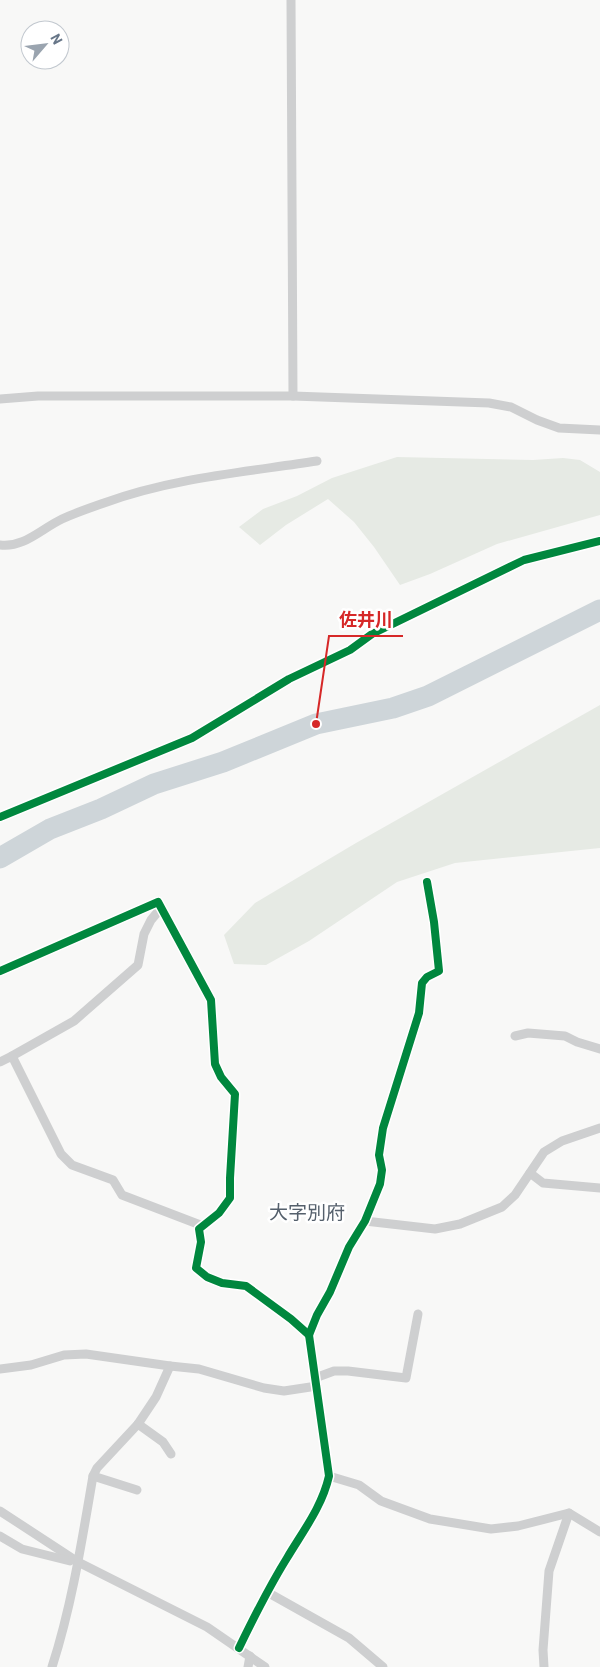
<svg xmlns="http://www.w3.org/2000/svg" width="600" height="1667" font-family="Barlow,'Noto Sans JP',sans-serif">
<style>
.green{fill:#e6eae4}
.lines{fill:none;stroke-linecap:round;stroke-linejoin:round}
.river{stroke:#ced5d9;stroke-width:21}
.street{stroke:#cecfd0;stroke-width:9}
.cycleway-casing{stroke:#fff;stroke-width:11}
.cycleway{stroke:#00873e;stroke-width:8}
.labels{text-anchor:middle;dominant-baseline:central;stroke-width:5;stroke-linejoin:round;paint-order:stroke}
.quarter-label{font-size:19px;fill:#55606c;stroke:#fff}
.leader{fill:none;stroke:#d62828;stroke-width:2}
.callout-dot{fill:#d62828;stroke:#fff;stroke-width:2}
.callout-label{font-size:18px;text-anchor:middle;font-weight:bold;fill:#d62828;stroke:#fff;stroke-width:5;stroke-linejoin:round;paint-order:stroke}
</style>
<rect width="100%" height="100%" fill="#f8f8f7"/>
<g class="green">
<polygon points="397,457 533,460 563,458 580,460 600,472 600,515 497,544 430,574 400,585 374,547 354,522 328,499 286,525 260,545 239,527 263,509 297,496 332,478"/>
<polygon points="600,705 600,848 455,863 397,882 309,941 266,965 234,964 224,935 255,903 356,843"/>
</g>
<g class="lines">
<polyline class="river" points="0,858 50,829 101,809 154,784 223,762 316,724 393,708 428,696 600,610"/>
<g class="street">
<polyline points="291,0 293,396"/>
<polyline points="0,399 38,396 293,396 489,403 511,407 537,420 559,428 600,430"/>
<path d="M0 545C24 548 41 529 62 519 75 513 90 508 104 503 172 478 246 472 317 461"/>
<polyline points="0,817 192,738 289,679 350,650 372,634 524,560 600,541"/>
<polyline points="0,971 158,902 211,1000 215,1064 221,1077 235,1094 230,1178 230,1198 219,1213 199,1229 201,1242 196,1268 207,1277 222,1283 246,1286 291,1319 309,1335"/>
<polyline points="515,1036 528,1033 565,1036 577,1042 600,1049"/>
<polyline points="12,1056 74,1021 138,965 144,934 151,920 161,908"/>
<polyline points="0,1062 12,1056 61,1154 72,1165 113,1180 122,1195 203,1226"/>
<polyline points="530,1173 543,1183 600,1188"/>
<polyline points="365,1221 435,1229 460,1224 502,1207 515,1195 544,1152 562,1141 600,1128"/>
<polyline points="170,1366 199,1369 264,1388 284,1391 317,1386"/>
<path d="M0 1369 31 1365 64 1355 86 1354 170 1366 156 1397 138 1424 97 1468 93 1476C82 1540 72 1605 52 1667"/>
<polyline points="315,1378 334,1371 348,1371 406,1378 418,1314"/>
<polyline points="138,1424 163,1442 171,1454"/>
<polyline points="93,1476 137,1490"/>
<polyline points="329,1476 359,1485 381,1501 430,1519 491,1529 518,1526 569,1513 600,1532"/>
<polyline points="0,1511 78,1562 207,1627 265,1667"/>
<polyline points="0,1536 22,1549 70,1561"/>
<polyline points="267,1592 349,1638 383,1667"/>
<path d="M239 1648C254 1617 269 1587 287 1558 303 1531 322 1507 329 1476L309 1335 317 1315 330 1292 349 1247 365 1221 380 1184 382 1170 379 1155 383 1128 419 1013 422 983 427 977 439 971 434 922 427 882"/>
<polyline points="248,1667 250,1656"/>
<polyline points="544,1667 543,1650 549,1571 569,1513"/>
</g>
<defs>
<g id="cycleway">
<polyline points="0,817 192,738 289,679 350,650 372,634 524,560 600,541"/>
<polyline points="0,971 158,902 211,1000 215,1064 221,1077 235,1094 230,1178 230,1198 219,1213 199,1229 201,1242 196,1268 207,1277 222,1283 246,1286 291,1319 309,1335"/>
<path d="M239 1648C254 1617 269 1587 287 1558 303 1531 322 1507 329 1476L309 1335 317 1315 330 1292 349 1247 365 1221 380 1184 382 1170 379 1155 383 1128 419 1013 422 983 427 977 439 971 434 922 427 882"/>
</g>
</defs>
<use href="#cycleway" class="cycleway-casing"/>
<use href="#cycleway" class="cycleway"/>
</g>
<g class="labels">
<g class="quarter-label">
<text x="307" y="1211">大字別府</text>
</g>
</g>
<path class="leader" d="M316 724L329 636H403"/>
<circle class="callout-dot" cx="316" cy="724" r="5"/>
<g class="callout-label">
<text x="366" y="626">佐井川</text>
</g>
<g transform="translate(45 45) rotate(62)"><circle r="24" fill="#ffffff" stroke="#c2c8cf"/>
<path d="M0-4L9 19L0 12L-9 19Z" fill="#9aa4af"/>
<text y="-8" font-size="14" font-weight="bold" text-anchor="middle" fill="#677688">N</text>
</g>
</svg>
